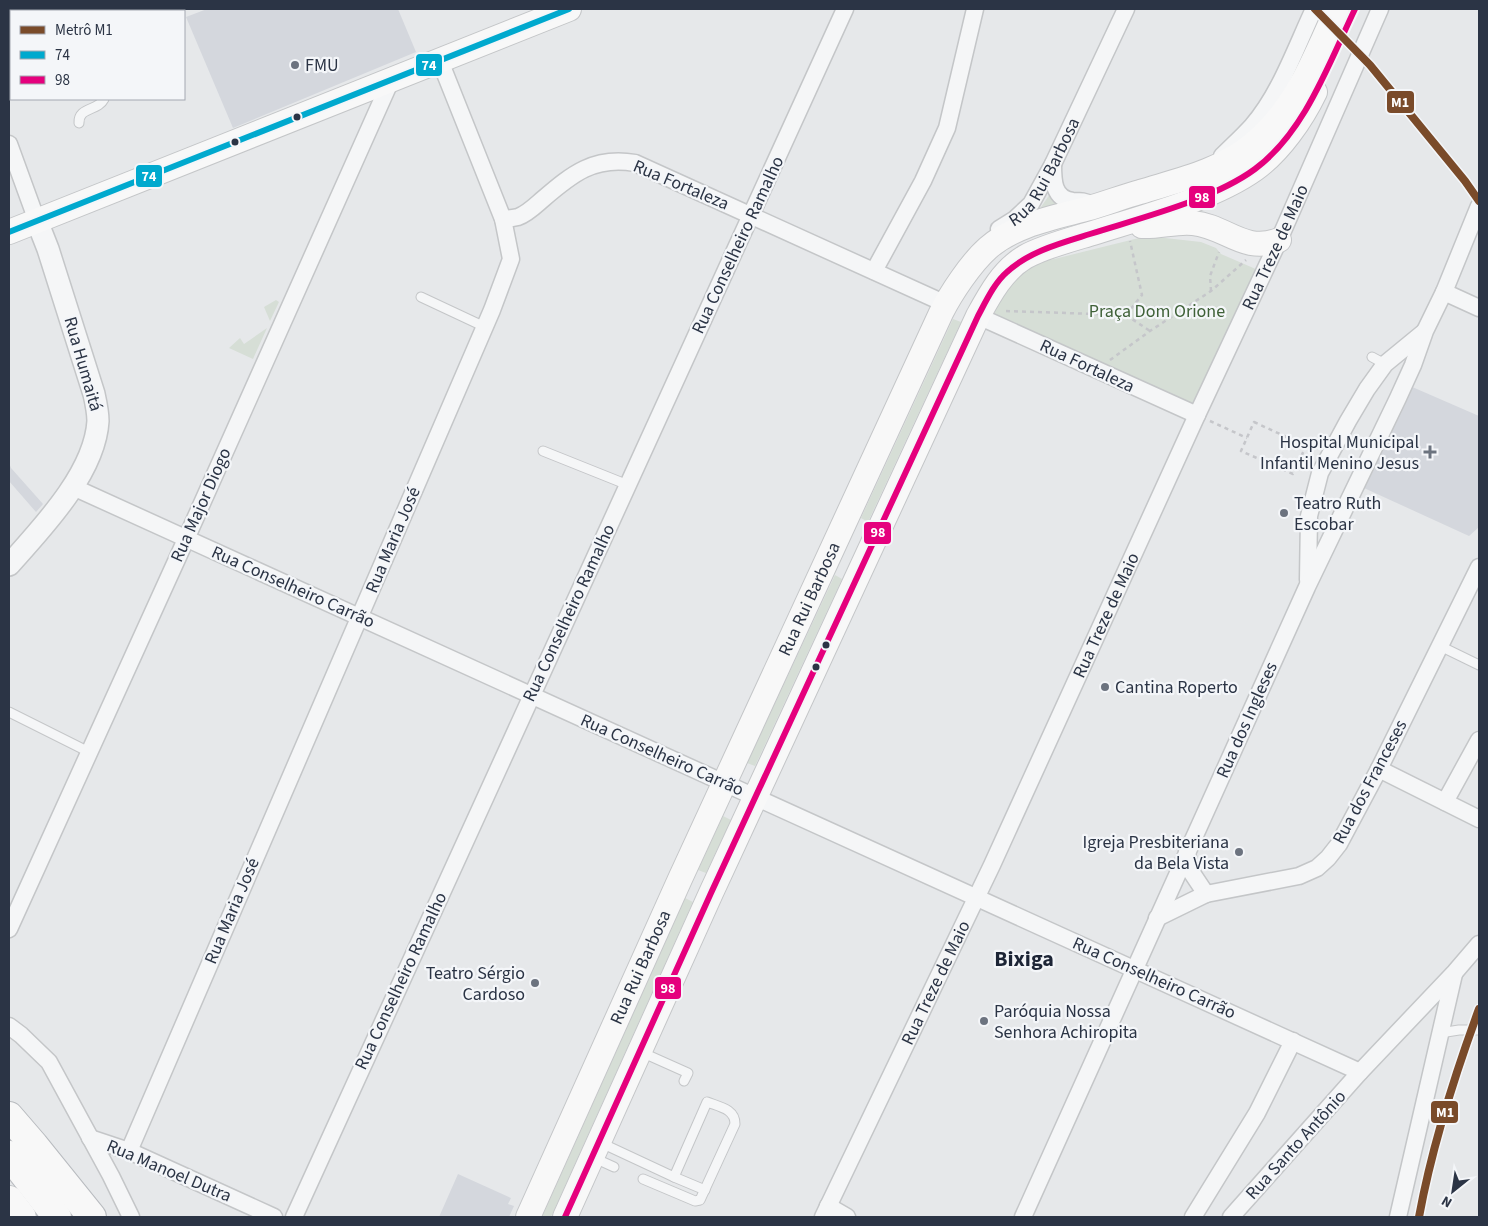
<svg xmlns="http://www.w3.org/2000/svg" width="1488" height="1226" font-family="'Source Sans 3',sans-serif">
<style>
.built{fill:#d4d7dd}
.green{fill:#d6ded6}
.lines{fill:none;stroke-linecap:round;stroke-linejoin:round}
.service-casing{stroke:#c4c6c8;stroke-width:11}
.minor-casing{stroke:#c4c6c8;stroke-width:19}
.tertiary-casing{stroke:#c4c6c8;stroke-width:24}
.secondary-casing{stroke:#c4c6c8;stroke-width:26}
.trunk-casing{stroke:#b8bbbf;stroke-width:30}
.path{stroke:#c5c6ca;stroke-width:2.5;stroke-dasharray:4 4;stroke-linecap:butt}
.service{stroke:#f5f6f7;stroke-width:9}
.minor{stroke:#f5f6f7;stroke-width:16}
.tertiary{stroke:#f5f6f7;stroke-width:21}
.secondary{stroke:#f8f8f8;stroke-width:24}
.trunk{stroke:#f8f8f8;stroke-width:28}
.bus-1-casing{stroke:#f4f6f9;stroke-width:10}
.bus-2-casing{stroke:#f4f6f9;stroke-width:10}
.bus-1{stroke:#00a9ce;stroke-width:6}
.bus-2{stroke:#e5007d;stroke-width:6}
.metro-1-casing{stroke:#f4f6f9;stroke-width:11}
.metro-1{stroke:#7a4b2a;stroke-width:8}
.poi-dot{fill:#6c737f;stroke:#f4f6f9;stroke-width:2}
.bus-dot{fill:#2b3445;stroke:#f4f6f9;stroke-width:2}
.labels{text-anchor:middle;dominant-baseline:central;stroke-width:4.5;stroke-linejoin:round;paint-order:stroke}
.poi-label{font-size:18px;fill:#2b3445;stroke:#f4f6f9;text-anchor:start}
.street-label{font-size:18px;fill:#2b3445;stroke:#f4f6f9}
.park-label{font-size:18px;fill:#3f6138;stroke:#f4f6f9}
.district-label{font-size:22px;font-weight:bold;fill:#1d2536;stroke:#f4f6f9}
.line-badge{stroke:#f4f6f9;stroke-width:2}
.badge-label{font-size:14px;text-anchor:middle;font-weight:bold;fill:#fff}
</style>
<rect width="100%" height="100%" fill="#e6e8ea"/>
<g class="built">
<polygon points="207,9 398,9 416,52 233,128 186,17"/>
<polygon points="1410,386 1479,416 1479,527 1469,536 1364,488"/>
<polygon points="9,463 11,468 43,504 36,512 9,481"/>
<polygon points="458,1174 511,1198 508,1204 514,1206 509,1217 439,1217"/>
</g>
<g class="green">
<polygon points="1050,194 1060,208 1032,220"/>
<polygon points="1147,236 1201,242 1216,248 1221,254 1258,270 1195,407 989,315 1011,281 1034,264"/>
<polygon points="276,300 279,302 270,321 264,307"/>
<polygon points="953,319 961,322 868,522 861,518"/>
<polygon points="267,328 253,359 229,348 240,338 244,344"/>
<polygon points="835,575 842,579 755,766 747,763"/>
<polygon points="723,816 731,820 706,873 698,870"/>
<polygon points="685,898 693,902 551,1217 542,1217"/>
</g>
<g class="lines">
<defs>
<g id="service">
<polyline points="9,89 11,88"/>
<path d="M79 123C78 107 98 111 104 99"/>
<polyline points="421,297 485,327"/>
<polyline points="1372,357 1385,364"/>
<polyline points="543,451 628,485"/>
<polyline points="1440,646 1479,665"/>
<polyline points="9,712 89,752"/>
<polyline points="1440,1033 1459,1030 1479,1030"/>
<polyline points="641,1052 688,1073 684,1081"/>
<path d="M599 1142 674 1177 707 1102C720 1107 735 1109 735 1124L700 1200 695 1201 643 1179"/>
<polyline points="592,1157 614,1167"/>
<polyline points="674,1177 705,1190"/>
</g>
<g id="minor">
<polyline points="9,144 37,221"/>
<path d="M1222 156C1232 146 1243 136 1252 126 1280 94 1296 47 1314 9"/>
<path d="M1053 164C1053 180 1053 199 1073 201 1081 201 1085 201 1092 205"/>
<path d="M503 219C508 219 513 218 518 217 527 214 535 206 543 199 572 174 594 156 635 163L946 304"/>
<path id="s1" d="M999 229 1015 219 1031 204 1053 164 1126 9"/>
<polyline points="874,271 923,181 947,128 975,9"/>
<polyline points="1444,292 1479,308"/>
<polyline points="978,316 1197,415"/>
<polyline points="73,487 1360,1072"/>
<polyline points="1308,580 1309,516 1320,473 1348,421 1367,389 1385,364 1424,332"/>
<polyline points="1379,769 1479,819"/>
<polyline points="1445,802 1479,740"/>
<polyline points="1187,852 1190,870 1206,894"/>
<polyline points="1157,918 1206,894 1299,876 1317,868 1328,858 1339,844 1379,769 1479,567"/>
<polyline points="9,929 178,557 391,80"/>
<polyline points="9,1026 21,1035 49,1062 111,1176 131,1217"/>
<polyline points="90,1138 129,1151 274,1217"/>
<polyline points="129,1151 492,310 511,259 503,219 440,61"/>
<polyline points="828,1206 847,1217"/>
<polyline points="294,1217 845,9"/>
<path id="s2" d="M823 1217 992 865 1197 415 1279 240 1380 9"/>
<polyline points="1023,1217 1307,587 1398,398 1413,365 1425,331 1444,292 1479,206"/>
<polyline points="1193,1217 1257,1113 1293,1041"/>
<polyline points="1231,1217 1360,1072 1455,972 1479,944"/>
<polyline points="1398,1217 1454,974"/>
</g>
<path id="tertiary" d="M9 565C42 528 95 473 98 421 98 412 96 403 94 394L48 249 37 221"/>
<g id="secondary">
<path d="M1142 226C1159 227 1177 221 1193 223 1226 226 1244 254 1279 240"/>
<polyline points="9,232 569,9"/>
<path id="s3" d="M528 1217 680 879 941 313C951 293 971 263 988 248 1014 225 1052 218 1086 209 1104 204 1122 197 1140 192 1179 180 1218 172 1251 146 1296 110 1314 59 1337 9"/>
<path d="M565 1217 711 893 978 316C990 294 1003 270 1025 257 1042 247 1073 239 1093 233 1143 217 1213 199 1255 169 1280 151 1302 119 1315 92"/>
</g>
<g id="trunk">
<polyline points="9,1116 34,1145 92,1217"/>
<polyline points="9,1155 57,1217"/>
<polyline points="9,1200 22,1217"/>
</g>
</defs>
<use href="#service" class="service-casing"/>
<use href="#minor" class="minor-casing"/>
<use href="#tertiary" class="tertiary-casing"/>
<use href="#secondary" class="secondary-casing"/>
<use href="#trunk" class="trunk-casing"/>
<g class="path">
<polyline points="1211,291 1210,276 1219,252"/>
<polyline points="1006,311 1126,315 1150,331"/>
<polyline points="1126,315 1142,295 1130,241"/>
<polyline points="1110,360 1150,331 1211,291 1246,260"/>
<polyline points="1210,421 1247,438"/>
<polygon points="1254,422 1306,446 1293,474 1241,451"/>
</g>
<use href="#service" class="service"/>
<use href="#minor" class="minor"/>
<use href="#tertiary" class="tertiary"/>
<use href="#secondary" class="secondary"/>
<use href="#trunk" class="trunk"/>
<defs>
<polyline id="bus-1" points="9,232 569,9"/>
<path id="bus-2" d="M565 1217 711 893 978 316C986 301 995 282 1007 272 1030 251 1061 243 1090 234 1140 218 1213 200 1255 169 1305 132 1329 63 1355 9"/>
</defs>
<use href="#bus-1" class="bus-1-casing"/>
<use href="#bus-2" class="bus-2-casing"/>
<use href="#bus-1" class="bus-1"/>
<use href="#bus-2" class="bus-2"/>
<defs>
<g id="metro-1">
<polyline points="1315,9 1370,65 1465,181 1479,201"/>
<path d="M1419 1217C1432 1146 1454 1077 1479 1009"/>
</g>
</defs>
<use href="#metro-1" class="metro-1-casing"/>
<use href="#metro-1" class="metro-1"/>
</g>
<g class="poi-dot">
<circle cx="295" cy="65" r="5"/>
<path d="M1427.5 444.5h5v5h5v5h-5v5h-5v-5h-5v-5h5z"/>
<circle cx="1284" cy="513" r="5"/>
<circle cx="1105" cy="687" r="5"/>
<circle cx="1239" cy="852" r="5"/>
<circle cx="535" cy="983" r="5"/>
<circle cx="984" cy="1021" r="5"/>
</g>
<g class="bus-dot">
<circle cx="297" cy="117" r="4.5"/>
<circle cx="235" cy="142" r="4.5"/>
<circle cx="826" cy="645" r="4.5"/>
<circle cx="816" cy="667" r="4.5"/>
</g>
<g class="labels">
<g class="poi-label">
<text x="305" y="65">FMU</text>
<text x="1419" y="442" text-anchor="end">Hospital Municipal<tspan x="1419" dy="21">Infantil Menino Jesus</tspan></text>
<text x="1294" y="503">Teatro Ruth<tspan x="1294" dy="21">Escobar</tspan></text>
<text x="1115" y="687">Cantina Roperto</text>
<text x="1229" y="842" text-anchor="end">Igreja Presbiteriana<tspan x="1229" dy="21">da Bela Vista</tspan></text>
<text x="525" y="973" text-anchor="end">Teatro Sérgio<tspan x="525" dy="21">Cardoso</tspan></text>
<text x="994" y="1011">Paróquia Nossa<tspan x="994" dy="21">Senhora Achiropita</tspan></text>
</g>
<g class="street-label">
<text stroke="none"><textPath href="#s1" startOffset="75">Rua Rui Barbosa</textPath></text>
<text transform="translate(681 185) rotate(23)">Rua Fortaleza</text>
<text transform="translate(738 245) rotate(-65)">Rua Conselheiro Ramalho</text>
<text stroke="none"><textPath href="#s2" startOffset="1070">Rua Treze de Maio</textPath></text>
<text transform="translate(83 364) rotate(74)">Rua Humaitá</text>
<text transform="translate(1087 366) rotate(25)">Rua Fortaleza</text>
<text transform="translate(201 505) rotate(-66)">Rua Major Diogo</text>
<text transform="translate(393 540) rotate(-67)">Rua Maria José</text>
<text transform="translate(293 587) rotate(24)">Rua Conselheiro Carrão</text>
<text stroke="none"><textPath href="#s3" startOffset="679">Rua Rui Barbosa</textPath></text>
<text transform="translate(569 613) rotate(-65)">Rua Conselheiro Ramalho</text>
<text stroke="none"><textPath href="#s2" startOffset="665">Rua Treze de Maio</textPath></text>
<text transform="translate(1247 720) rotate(-66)">Rua dos Ingleses</text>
<text transform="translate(662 755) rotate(24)">Rua Conselheiro Carrão</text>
<text transform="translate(1370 782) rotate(-62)">Rua dos Franceses</text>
<text transform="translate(232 911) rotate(-67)">Rua Maria José</text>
<text stroke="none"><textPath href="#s3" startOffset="274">Rua Rui Barbosa</textPath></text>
<text transform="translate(1154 978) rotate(24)">Rua Conselheiro Carrão</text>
<text transform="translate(401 981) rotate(-65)">Rua Conselheiro Ramalho</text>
<text stroke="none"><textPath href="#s2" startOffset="260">Rua Treze de Maio</textPath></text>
<text transform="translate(1296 1145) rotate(-48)">Rua Santo Antônio</text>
<text transform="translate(169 1171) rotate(23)">Rua Manoel Dutra</text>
</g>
<g class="park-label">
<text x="1157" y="311">Praça Dom Orione</text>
</g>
<g class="district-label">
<text x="1024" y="959">Bixiga</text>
</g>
</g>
<g class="line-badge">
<rect x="415" y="53" width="28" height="24" rx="5" fill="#00a9ce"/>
<rect x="1386" y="90" width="29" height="24" rx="5" fill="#7a4b2a"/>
<rect x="135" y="164" width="28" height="24" rx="5" fill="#00a9ce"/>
<rect x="1188" y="185" width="28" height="24" rx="5" fill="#e5007d"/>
<rect x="863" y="521" width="29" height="24" rx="5" fill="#e5007d"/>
<rect x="654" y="976" width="28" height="24" rx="5" fill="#e5007d"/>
<rect x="1430" y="1100" width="29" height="24" rx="5" fill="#7a4b2a"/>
</g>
<g class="badge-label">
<text x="429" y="70">74</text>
<text x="1400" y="107">M1</text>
<text x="149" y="181">74</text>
<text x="1202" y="202">98</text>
<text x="878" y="537">98</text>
<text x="668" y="993">98</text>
<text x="1445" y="1117">M1</text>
</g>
<rect width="1488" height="1226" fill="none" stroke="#2b3445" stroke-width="20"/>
<rect x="10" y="10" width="175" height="90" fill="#f4f6f9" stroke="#a4a8b1"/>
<rect x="20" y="26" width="25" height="8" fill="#7a4b2a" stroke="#a4a8b1"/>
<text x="55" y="35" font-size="15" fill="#2b3445">Metrô M1</text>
<rect x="20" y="51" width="25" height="8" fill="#00a9ce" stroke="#a4a8b1"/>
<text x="55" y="60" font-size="15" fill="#2b3445">74</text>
<rect x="20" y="76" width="25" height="8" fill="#e5007d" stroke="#a4a8b1"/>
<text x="55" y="85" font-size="15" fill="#2b3445">98</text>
<g transform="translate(1453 1191) rotate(210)" stroke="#f4f6f9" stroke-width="4" paint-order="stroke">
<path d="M0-4L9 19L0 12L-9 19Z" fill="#2b3445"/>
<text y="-8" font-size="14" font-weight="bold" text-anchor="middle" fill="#2b3445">N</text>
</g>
</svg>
